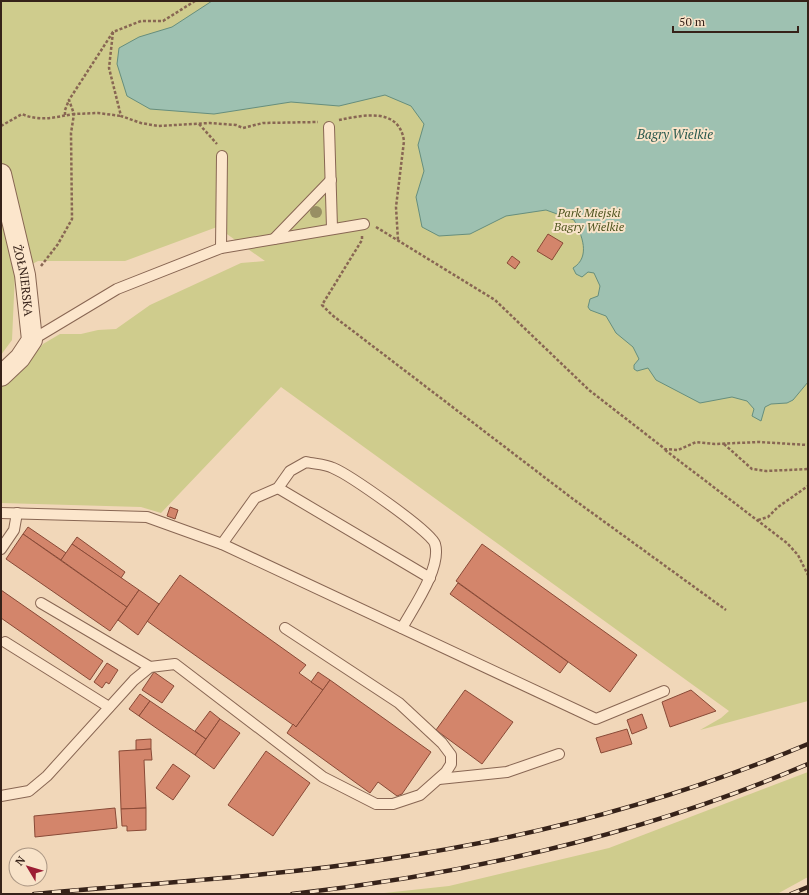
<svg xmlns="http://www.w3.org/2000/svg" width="809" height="895" font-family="'PT Serif',serif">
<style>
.green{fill:#cfcc8d}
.water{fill:#9ec1b1;stroke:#668e7d}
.building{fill:#d3856b;stroke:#894a37}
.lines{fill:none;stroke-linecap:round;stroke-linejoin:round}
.lane-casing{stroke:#886653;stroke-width:12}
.street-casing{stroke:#886653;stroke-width:22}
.path{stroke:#886653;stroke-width:2.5;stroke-dasharray:3 2;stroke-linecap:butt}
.lane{stroke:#fce6cc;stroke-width:10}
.street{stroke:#fce6cc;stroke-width:20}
.rail-casing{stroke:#362219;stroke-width:4.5}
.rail{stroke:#f8e3c9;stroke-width:3;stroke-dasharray:9;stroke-linecap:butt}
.tree{fill:#988f64}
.labels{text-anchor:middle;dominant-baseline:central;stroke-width:4;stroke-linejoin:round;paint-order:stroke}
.park-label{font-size:12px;font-style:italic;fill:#4f541e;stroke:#f8e3c9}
.street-label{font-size:12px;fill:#362219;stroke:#f8e3c9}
.water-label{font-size:13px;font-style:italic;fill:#27574c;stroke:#f8e3c9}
</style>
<rect width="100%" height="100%" fill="#f1d7b9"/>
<g class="green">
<polygon points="1,1 808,1 808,701 700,730 721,718 729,711 281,387 161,513 141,507 1,503 1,386 26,365 43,344 60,334 81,334 98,330 116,329 150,305 241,263 265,261 217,227 125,261 38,261 15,273 12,340 1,355"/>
<polygon points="808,772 808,877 777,894 375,894 449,886 609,848"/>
</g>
<path class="water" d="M212 1H808V382L793 400 787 403 771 404 765 407 761 421 752 416 754 409 747 401 732 397 700 403 656 380 648 368 637 371 634 369V365L639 359 633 347 616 333 606 316 590 310 588 307 590 299 598 296 600 286 594 273 588 272 582 277 576 274 573 268C591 257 582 235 574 220L546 210 506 216 470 234 439 236 422 227 416 197 424 171 418 145 424 124 411 106 385 95 339 106 291 102 214 114 150 109 127 96 117 64 119 48 139 37 172 27Z"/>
<g class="building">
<polygon points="548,234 563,243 552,260 537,251"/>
<polygon points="512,256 520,262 515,269 507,263"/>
<polygon points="170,507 178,510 175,519 167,516"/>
<polygon points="28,527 66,553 61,560 23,534"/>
<polygon points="23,534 127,607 110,631 6,559"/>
<polygon points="77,537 125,572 121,578 72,544"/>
<polygon points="72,544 139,590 127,607 61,560"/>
<polygon points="482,544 637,655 610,692 456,581"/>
<polygon points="180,575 306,665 299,673 323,690 296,727 147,621"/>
<polygon points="458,583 568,662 560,673 450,594"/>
<polygon points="1,590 103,661 90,680 1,618"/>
<polygon points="139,590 159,604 138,635 118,620"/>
<polygon points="107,663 118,670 109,684 106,682 102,688 94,682"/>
<polygon points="154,672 174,686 162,703 142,690"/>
<polygon points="318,672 330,680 323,690 311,682"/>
<polygon points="330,680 431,752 402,794 397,796 378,782 370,793 287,733 293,724 296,727"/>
<polygon points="465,690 513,722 482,764 436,730"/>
<polygon points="691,690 716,711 670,727 662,702"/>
<polygon points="140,694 150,701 139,716 129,709"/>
<polygon points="150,701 206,739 195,755 139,716"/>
<polygon points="210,711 220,719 206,739 195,731"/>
<polygon points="642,714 647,728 632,734 627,720"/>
<polygon points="220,719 240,733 214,769 195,755"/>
<polygon points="627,729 632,744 601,753 596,738"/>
<polygon points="151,739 151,749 136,750 136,740"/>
<polygon points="151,749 152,760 144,760 146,808 121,809 119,751"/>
<polygon points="266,751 310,783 273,836 228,805"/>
<polygon points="173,764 190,776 173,800 156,788"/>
<polygon points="115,808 117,828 35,837 34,816"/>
<polygon points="146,808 146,830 127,831 127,826 122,826 121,809"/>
</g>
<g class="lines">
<defs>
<g id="lane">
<polyline points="329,127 332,228"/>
<polyline points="274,239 331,180"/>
<polyline points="221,248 222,156"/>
<polyline points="32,340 117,289 221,248 364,224"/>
<polyline points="278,488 430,578"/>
<polyline points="1,513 147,517 222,544 596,719 664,691"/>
<path d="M222 544 255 498 278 488 290 471 306 462C314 464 325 464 333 468 348 474 431 531 435 544 442 567 413 608 402 628"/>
<polyline points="1,549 14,530 17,513"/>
<polyline points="41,603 150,667"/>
<polyline points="5,642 109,707"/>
<polyline points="439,779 507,772 559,754"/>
<polyline points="1,796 29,791 47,776 134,680 150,667 175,664 323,777 376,804 393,804 420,795 446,772 451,764 451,755 442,743 399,703 285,628"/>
</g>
<g id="street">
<path id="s1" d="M1 174 25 275 32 340 20 358 1 376"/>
</g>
</defs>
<use href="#lane" class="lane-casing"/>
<use href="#street" class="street-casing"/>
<g class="path">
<polyline points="113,32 109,68 121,116 141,123 158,126 210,123 236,125 243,128 263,123 318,122"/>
<polyline points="65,115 65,110 69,100"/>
<path d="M339 120C364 115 399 107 404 141L396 207 398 240"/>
<polyline points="199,124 217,144"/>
<path d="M1 126 22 114C40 122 55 117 74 114L69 100 113 32 141 21H163L195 1"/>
<polyline points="376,227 495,300 589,390 665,449 678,450 696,442 715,444 759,442 808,445"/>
<polyline points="362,236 362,240 322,305 332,315 573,499 726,610"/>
<polyline points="41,266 58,244 72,219 71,133 74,114 98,113 121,116"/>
<polyline points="724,444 752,469 766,471 808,469"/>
<polyline points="665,450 787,543 798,555 808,575"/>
<polyline points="758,520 768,517 778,507 808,486"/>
</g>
<use href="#lane" class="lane"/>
<use href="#street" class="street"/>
<defs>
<g id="rail">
<path d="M34 894C152 883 270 877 387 859 530 838 674 800 808 744"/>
<path d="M292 894C468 874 645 834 808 764"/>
<polyline points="791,894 808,887"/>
</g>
</defs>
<use href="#rail" class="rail-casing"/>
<use href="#rail" class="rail"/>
</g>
<circle class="tree" cx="316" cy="212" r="6"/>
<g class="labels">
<g class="park-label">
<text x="589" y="212">Park Miejski<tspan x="589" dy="14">Bagry Wielkie</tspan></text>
</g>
<g class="street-label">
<text stroke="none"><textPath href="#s1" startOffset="109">ŻOŁNIERSKA</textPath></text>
</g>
<g class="water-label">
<text x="675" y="134">Bagry Wielkie</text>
</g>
</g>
<rect width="809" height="895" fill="none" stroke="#362219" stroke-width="4"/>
<g transform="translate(28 867) rotate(308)"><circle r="19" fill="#f8e3c9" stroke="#aa9683"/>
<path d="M0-3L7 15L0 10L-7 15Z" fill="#9c1e34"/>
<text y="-6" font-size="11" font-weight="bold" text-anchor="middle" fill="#362219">N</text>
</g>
<path d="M673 26v6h125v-6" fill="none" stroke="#362219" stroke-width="2"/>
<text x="679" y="26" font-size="12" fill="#362219" stroke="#f8e3c9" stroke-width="3" paint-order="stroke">50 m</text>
</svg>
